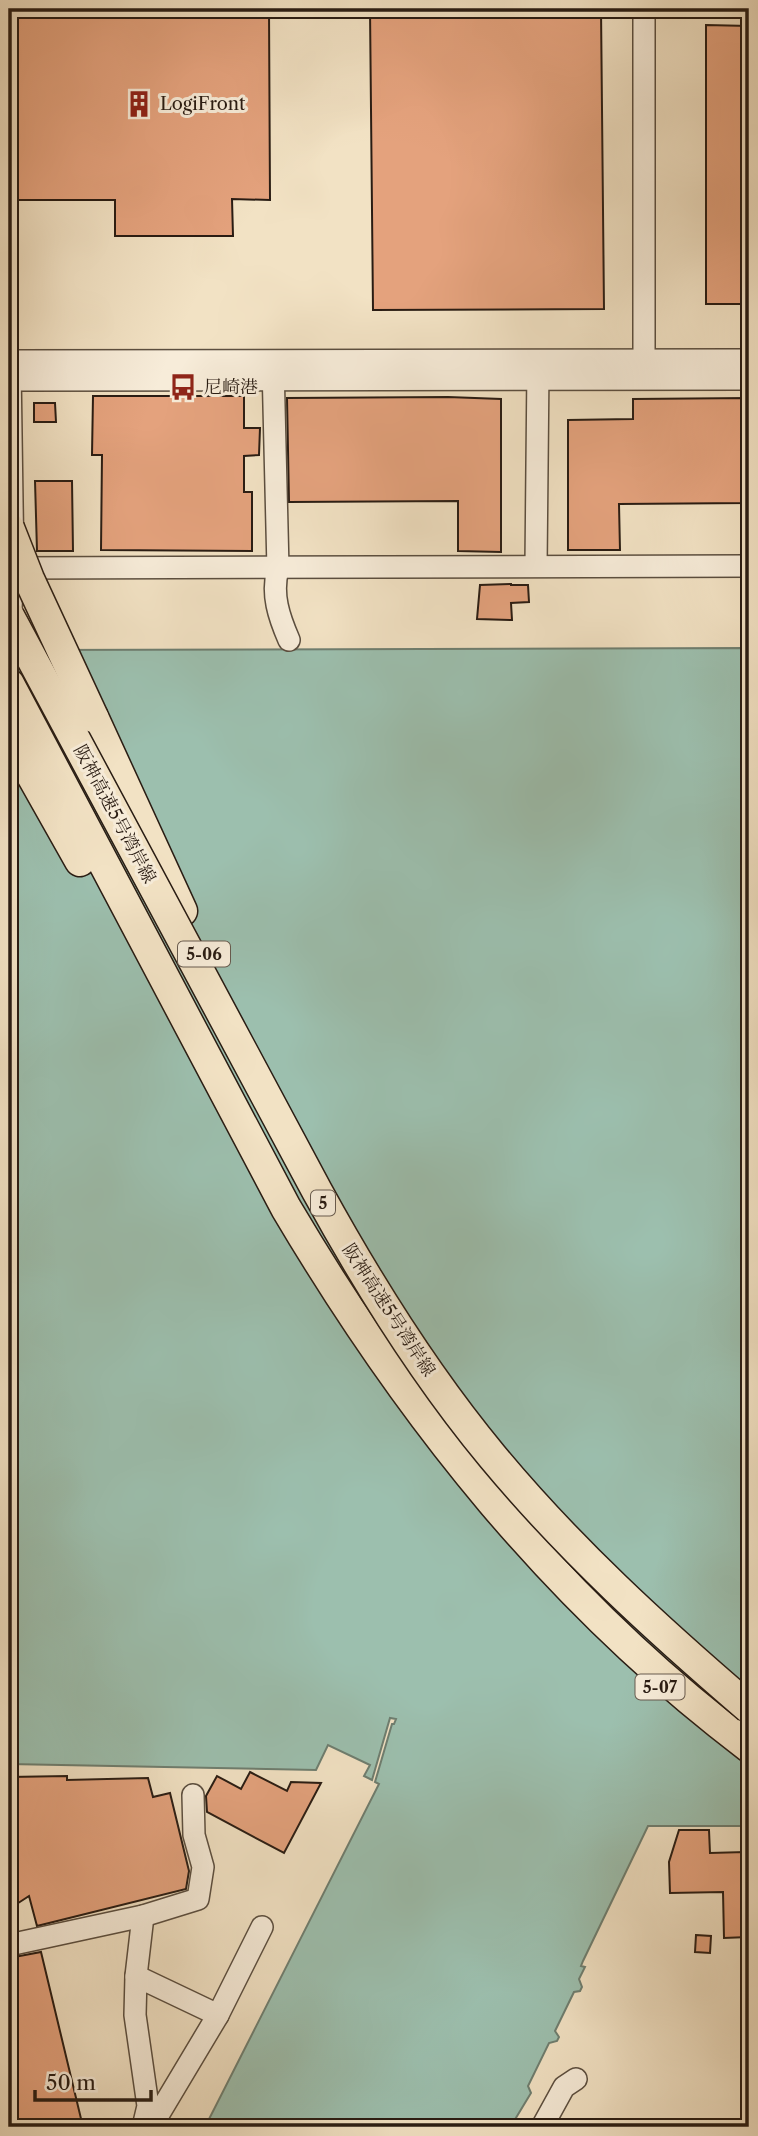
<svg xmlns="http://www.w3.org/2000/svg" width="758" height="2136" font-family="'Libre Caslon Text','Noto Serif JP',serif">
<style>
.water{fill:#9cbfae;stroke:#6e7e70;stroke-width:2}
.building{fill:#e4a27d;stroke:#291c13;stroke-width:2}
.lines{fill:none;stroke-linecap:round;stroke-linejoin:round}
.minor-casing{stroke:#5b4e3f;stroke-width:24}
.highway-casing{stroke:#291c13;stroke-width:33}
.minor{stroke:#f7ecd9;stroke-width:21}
.highway{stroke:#f2e2c4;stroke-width:30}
.highway-bridge-casing{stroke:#291c13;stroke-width:33;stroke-linecap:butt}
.highway-bridge{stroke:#f2e2c4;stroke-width:30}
.labels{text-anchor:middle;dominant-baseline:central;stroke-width:6;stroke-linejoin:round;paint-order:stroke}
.shield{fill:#f7ecd9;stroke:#675a4e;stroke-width:2}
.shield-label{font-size:16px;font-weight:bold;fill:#291c13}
.poi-label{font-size:18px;fill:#291c13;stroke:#f7ecd9;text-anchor:start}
.street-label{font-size:18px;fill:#291c13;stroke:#f7ecd9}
</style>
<rect width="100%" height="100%" fill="#f2e2c4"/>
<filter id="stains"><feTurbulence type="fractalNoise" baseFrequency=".00286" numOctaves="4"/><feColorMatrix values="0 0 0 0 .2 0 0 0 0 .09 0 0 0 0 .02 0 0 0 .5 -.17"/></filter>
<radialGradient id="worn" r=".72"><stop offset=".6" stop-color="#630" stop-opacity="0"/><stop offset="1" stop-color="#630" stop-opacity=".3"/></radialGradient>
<polygon class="water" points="749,648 749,1826 648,1826 583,1961 581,1966 585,1967 579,1979 582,1987 580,1991 574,1992 555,2031 559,2037 557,2041 549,2043 528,2086 531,2093 511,2126 508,2124 506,2127 205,2127 379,1784 375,1782 392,1724 394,1724 396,1719 390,1718 372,1780 364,1776 370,1765 328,1745 316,1770 9,1764 9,654 12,651 33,650"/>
<g class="building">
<polygon points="9,9 269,9 270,200 232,199 233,236 115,236 115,200 9,200"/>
<polygon points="370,9 601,9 604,309 373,310"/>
<polygon points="706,25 749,26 749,304 706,304"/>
<polygon points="93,396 244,396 244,428 260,428 259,455 244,456 244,492 252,492 252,551 101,550 102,455 92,455"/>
<polygon points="448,397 501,399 501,552 458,551 458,501 289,502 287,398"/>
<polygon points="749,398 749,503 619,504 620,550 568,550 568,420 633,419 633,399"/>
<polygon points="34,403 55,403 56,422 34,422"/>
<polygon points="35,481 72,481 73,551 37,551"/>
<polygon points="511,584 511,585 528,585 529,602 511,603 512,620 477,619 480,585"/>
<polygon points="250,1772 287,1791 291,1782 321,1783 284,1853 207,1812 206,1796 217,1776 241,1789"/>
<polygon points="67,1776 67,1780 148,1778 153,1797 170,1793 189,1871 186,1889 37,1926 29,1896 9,1909 9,1777"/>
<polygon points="679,1830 709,1830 710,1853 745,1852 748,1937 724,1938 723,1892 670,1893 669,1862"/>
<polygon points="696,1935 711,1936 710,1953 695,1952"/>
<polygon points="41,1952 83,2127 15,2127 9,2103 9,1958"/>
</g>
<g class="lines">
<defs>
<g id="minor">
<polyline points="9,361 749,360"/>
<polyline points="644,361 644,9"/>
<path d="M273 365 278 569C271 594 279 617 289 640"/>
<polyline points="10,367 13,568 10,629"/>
<polyline points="9,380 749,379"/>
<polyline points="536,566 538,367"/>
<polyline points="14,568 749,566"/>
<polyline points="143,1916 136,1976 218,2015"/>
<polyline points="9,1945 143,1916 198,1899 203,1867 194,1835 193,1795"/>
<polyline points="136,1976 135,2015 148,2106 143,2127"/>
<polyline points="151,2127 218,2015 262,1927"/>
<polyline points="542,2127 564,2087 576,2079"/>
</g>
<g id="highway">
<path d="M9 684 286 1208C409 1416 556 1601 749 1747"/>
<polyline points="93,717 182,911"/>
<polyline points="9,735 80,861"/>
</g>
</defs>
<use href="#minor" class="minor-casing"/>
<use href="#highway" class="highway-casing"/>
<use href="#minor" class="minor"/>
<use href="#highway" class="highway"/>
<defs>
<g id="highway-bridge">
<polyline points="9,528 29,579 93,717"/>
<path d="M9 616 317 1191C368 1284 424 1374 492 1456 569 1549 658 1630 749 1708"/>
</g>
</defs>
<use href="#highway-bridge" class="highway-bridge-casing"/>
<use href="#highway-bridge" class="highway-bridge"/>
</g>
<defs>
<symbol id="building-bare" viewBox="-9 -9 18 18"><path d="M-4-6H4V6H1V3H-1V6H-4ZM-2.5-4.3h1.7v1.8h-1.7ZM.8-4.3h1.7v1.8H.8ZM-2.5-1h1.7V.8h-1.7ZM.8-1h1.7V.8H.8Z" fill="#8f2418" stroke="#f7ecd9" stroke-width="2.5" paint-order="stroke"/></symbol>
<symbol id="bus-bare" viewBox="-9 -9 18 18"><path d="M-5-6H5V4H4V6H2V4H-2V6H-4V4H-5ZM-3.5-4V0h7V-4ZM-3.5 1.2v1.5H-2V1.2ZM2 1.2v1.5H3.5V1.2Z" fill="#8f2418" stroke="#f7ecd9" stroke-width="2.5" paint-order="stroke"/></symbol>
</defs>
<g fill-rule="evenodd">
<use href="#building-bare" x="120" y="85" width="38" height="38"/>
<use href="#bus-bare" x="164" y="368" width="38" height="38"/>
</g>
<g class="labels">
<g class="shield">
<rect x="178" y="941.5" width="52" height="25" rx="5"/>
<rect x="311" y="1190.5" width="24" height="25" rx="5"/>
<rect x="635.5" y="1674.5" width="49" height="25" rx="5"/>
</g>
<g class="shield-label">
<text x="204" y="954">5-06</text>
<text x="323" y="1203">5</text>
<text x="660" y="1687">5-07</text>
</g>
<g class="poi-label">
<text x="160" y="104">LogiFront</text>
<text x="204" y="387">尼崎港</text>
</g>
<g class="street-label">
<text transform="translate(115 814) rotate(62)">阪神高速5号湾岸線</text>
<text transform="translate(389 1310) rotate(57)">阪神高速5号湾岸線</text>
</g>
</g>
<rect width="758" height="2136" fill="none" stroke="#f2e2c4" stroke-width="35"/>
<rect x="10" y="10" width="737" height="2115" fill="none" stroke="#291c13" stroke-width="3.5"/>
<rect x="18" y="18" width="723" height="2101" fill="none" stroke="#291c13" stroke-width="2"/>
<path d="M35 2090v10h116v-10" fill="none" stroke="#291c13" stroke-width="3.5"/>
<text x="46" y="2090" font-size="21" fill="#291c13" stroke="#f7ecd9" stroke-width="5" paint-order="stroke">50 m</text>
<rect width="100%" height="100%" filter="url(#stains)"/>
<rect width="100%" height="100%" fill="url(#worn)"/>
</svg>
